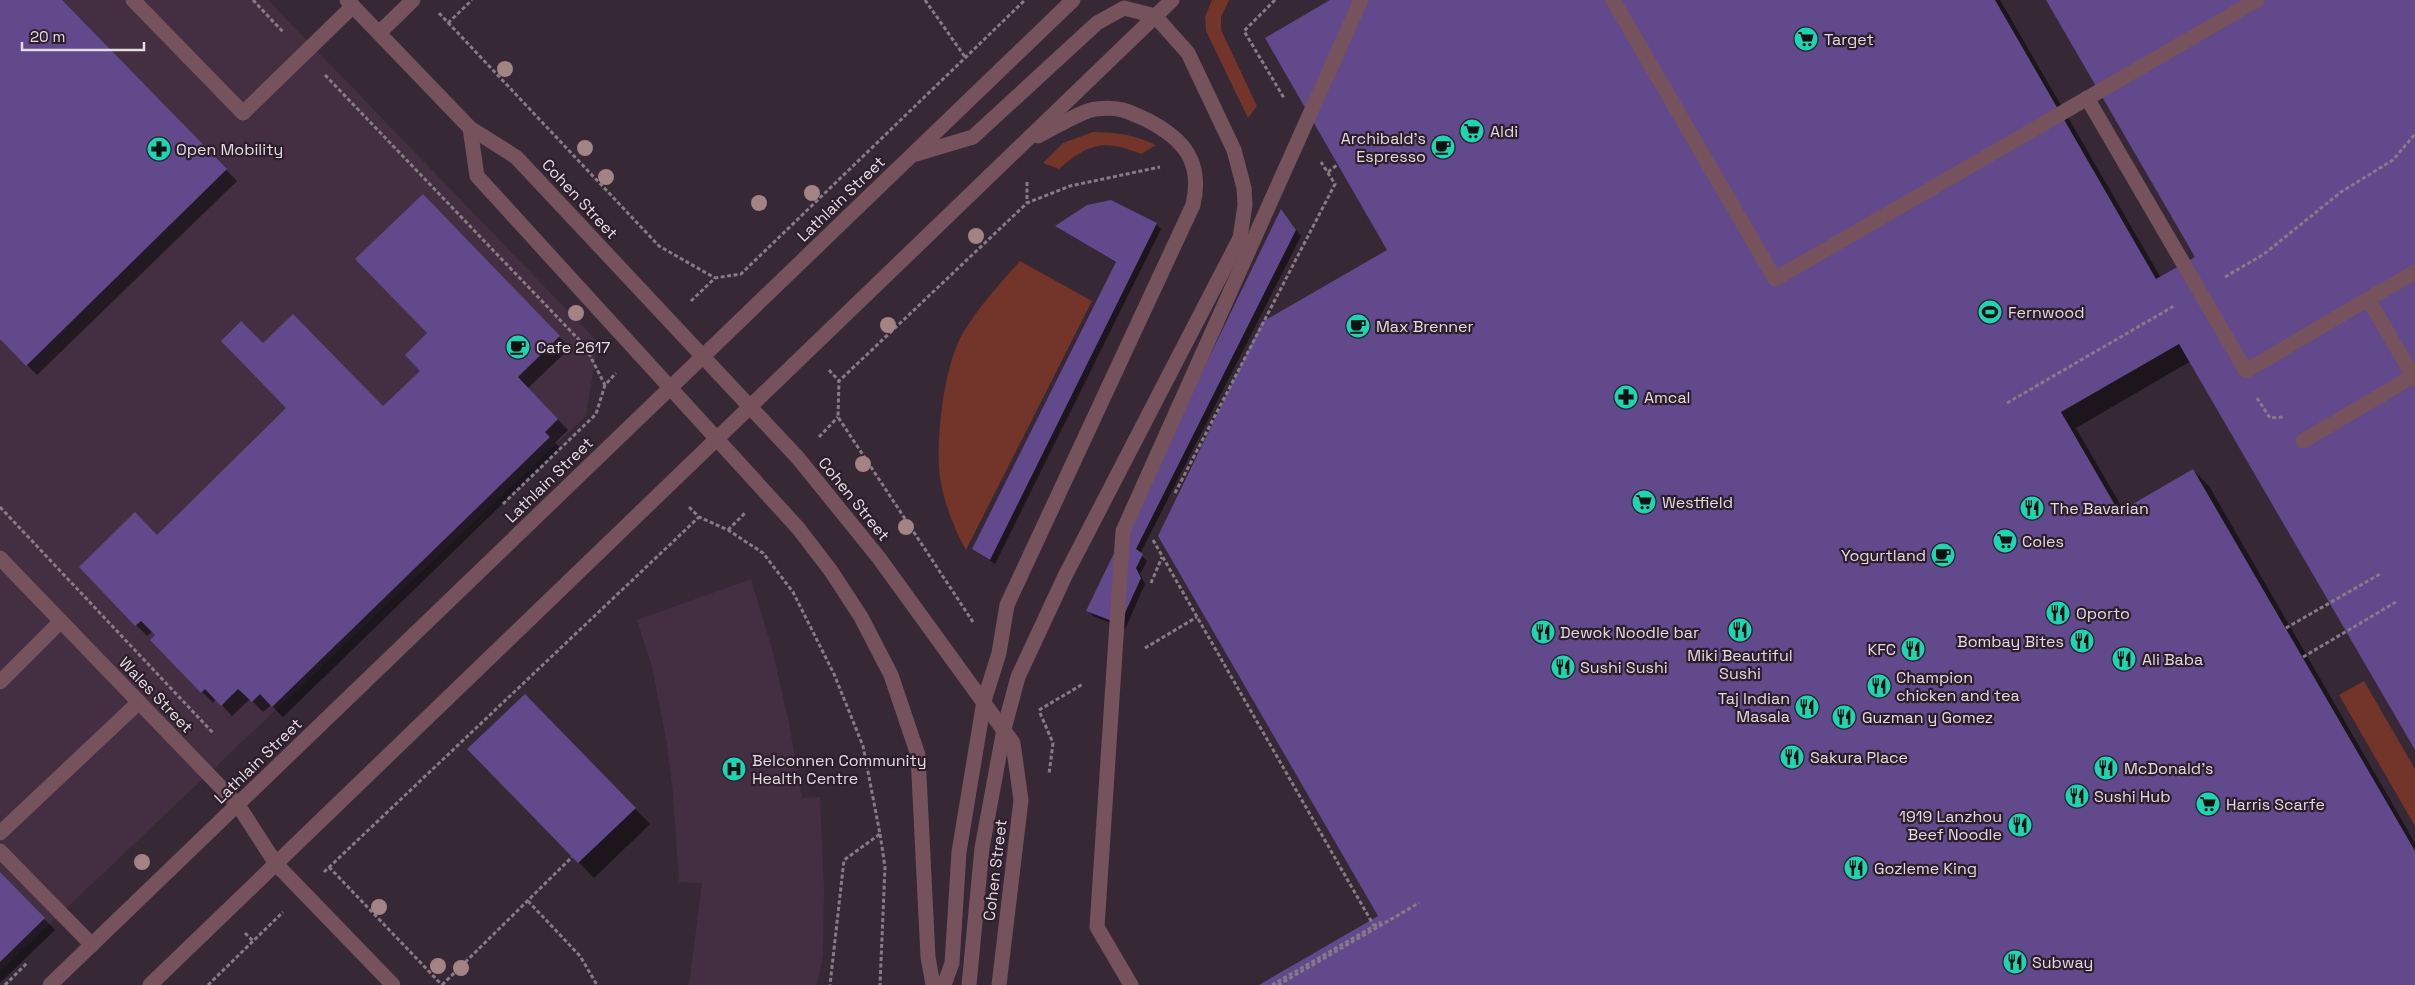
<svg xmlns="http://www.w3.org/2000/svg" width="2415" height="985" font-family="'Space Grotesk',sans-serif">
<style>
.built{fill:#432f41}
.green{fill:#733429}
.shadow{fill:#0007}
.building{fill:#61498c}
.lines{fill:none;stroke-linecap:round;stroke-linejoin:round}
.path{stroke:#877b85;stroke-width:3;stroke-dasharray:4 2.5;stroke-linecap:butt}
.minor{stroke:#75525c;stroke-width:15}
.tree{fill:#a38384}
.labels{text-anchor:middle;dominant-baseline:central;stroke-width:4.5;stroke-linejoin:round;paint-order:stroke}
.poi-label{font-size:16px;fill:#e5dbe3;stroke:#2c1e2b;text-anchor:start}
.street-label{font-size:16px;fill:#e5dbe3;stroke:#2c1e2b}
</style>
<rect width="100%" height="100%" fill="#362835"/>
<g class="built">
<polygon points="0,0 268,0 598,342 586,416 0,971"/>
<polygon points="751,579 772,649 789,723 802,798 820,797 824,888 823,955 817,985 689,985 702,883 679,882 673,794 667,744 652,667 637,620"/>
</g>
<g class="green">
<polygon points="1212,0 1229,0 1221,17 1221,30 1257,106 1248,118 1206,31 1205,17"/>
<path d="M1093 132C1116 132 1135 135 1156 145L1141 154C1104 139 1089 143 1059 169L1043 163 1063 143Z"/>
<path d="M1020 261 1092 301 966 550C954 529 944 502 940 478 935 442 944 364 963 333 979 306 1000 284 1020 261Z"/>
<polygon points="2364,681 2415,769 2415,826 2339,695"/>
</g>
<g class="shadow">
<polygon points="0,0 60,0 237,181 37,375 0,337"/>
<polygon points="1333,0 2000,0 2161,278 2197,257 2047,0 2415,0 2415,747 2191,361 2076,428 2124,511 2193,470 2209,486 2415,843 2415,985 1261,985 1379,917 1388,250"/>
<polygon points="433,206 570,348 528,388 568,430 555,443 560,448 283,717 271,705 263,712 250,699 232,716 216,699 213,703 152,641 157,635 153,631 147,636 80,567 158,536 288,408 263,344 383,408 422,371 429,333"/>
<polygon points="1282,211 1301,236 1140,554 1147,561 1140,574 1145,584 1125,629 1093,616 1088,610"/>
<polygon points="1156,224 1161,229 995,564 973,549 1117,263 1057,227"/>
<polygon points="540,711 650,824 594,878 469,749"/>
<polygon points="0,873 55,930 0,983"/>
</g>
<g class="building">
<polygon points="0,0 62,0 227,169 26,366 0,339"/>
<polygon points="1330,0 1995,0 2156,279 2195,257 2046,0 2415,0 2415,750 2179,344 2061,412 2119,512 2193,469 2415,851 2415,985 1259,985 1378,916 1158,536 1262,322 1387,250 1265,38"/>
<polygon points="423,194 560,336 518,377 558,419 545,432 550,437 272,707 260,694 252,702 238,689 221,706 205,689 201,693 150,640 155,635 141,621 135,626 79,567 135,512 157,535 286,408 221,341 241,321 263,343 293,314 383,406 420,371 405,355 427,333 355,259"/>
<polygon points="1111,200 1157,223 990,560 972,549 1116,262 1055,226 1087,205"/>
<polygon points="1281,209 1296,230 1136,549 1143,554 1136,568 1141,578 1120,624 1086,611"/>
<polygon points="525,694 636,808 578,863 467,749"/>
<polygon points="0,872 45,918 0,962"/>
</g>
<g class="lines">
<g class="path">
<polyline points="253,0 284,33"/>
<polyline points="925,0 965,57"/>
<polyline points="1275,0 1244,31 1284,98"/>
<polyline points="439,13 659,246 715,278"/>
<polyline points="448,23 472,0"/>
<polyline points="325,75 585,346 605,385"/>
<polyline points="1328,172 1337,165"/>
<polyline points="1027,182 1027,203"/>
<polyline points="2225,277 2264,254 2341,192 2393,160 2415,134"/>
<polyline points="691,301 715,278 741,274 1025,0"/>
<polyline points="829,370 839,381"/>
<polyline points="2257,398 2270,418 2284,417"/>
<polyline points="2007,403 2174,306"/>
<polyline points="819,437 838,417"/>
<polyline points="1175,493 1335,184 1321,162"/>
<polyline points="503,504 596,414 605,385 616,373"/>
<polyline points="0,507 214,734"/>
<polyline points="689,507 699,517 728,530 763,553 793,592 834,674 863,746 880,834 844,860 830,985"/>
<polyline points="728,530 745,513"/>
<polyline points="1153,540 1374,926"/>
<polyline points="1151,583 1162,557"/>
<polyline points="973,622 838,417 839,381 1027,203 1070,186 1160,167"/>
<polyline points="2286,628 2380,574"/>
<polyline points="1145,648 1197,617"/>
<polyline points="2303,657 2396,602"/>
<polyline points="1039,710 1083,684"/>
<polyline points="1040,713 1053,743 1049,774"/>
<polyline points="880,834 885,867 880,985"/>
<polyline points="329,867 442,985"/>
<polyline points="324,872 699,517"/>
<polyline points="528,901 580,956 597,985"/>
<polyline points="245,933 253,941"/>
<polyline points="5,985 27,963"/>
<polyline points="208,985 283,912"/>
<polyline points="442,985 572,857"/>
<polyline points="1272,985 1381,922"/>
<polyline points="1278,985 1419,903"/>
</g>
<g class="minor">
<polyline points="133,0 243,113 353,6"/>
<polyline points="347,0 470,128 516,157 798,458 879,558 1013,743 1021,800 999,985"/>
<polyline points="1613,0 1775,279 2257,0"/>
<polyline points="379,33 413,0"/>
<polyline points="2087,98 2246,371 2368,299"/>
<polyline points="470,128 477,176 798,528 831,571 861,617 891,675 918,755 928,957 933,985"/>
<polyline points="916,154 973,137 1097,23 1124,8 1155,16 1188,53 1234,150 1244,188 1245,205 1240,238 1065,576 1018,677 1004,729 982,848 969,985"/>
<polyline points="2415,272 2368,299 2415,379"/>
<polyline points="2303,441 2415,375"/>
<polyline points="0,558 238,805 276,864 393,985"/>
<polyline points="0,682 61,621"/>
<polyline points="0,833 138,703"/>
<polyline points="0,851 92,945"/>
<polyline points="50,985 1073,0"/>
<polyline points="150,985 1172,0"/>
<path d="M944 985 952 963 959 852 984 701 999 653 1007 605 1193 205C1203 162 1184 139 1147 120 1128 111 1118 106 1096 109 1083 110 1052 129 1038 136"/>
<polyline points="1131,985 1097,927 1123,531 1361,0"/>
</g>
</g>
<g class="tree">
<circle cx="505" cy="69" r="8"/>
<circle cx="585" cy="148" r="8"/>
<circle cx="606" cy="177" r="8"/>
<circle cx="812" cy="193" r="8"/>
<circle cx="759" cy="203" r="8"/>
<circle cx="976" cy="236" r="8"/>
<circle cx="576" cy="313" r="8"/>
<circle cx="888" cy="325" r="8"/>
<circle cx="863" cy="464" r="8"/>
<circle cx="906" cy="527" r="8"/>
<circle cx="142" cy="862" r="8"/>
<circle cx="379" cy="907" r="8"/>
<circle cx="438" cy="966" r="8"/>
<circle cx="461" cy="968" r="8"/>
</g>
<defs>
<symbol id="supermarket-disc" viewBox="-11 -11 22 22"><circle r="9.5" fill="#1dd5b1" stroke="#2c1e2b"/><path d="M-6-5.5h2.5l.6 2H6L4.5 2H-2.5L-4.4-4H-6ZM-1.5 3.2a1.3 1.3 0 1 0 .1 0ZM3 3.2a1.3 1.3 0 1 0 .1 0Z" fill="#111"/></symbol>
<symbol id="cafe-disc" viewBox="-11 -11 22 22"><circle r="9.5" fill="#1dd5b1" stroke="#2c1e2b"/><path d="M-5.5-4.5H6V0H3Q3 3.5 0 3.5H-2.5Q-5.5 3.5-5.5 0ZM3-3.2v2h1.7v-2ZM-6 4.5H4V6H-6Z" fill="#111"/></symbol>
<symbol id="pharmacy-disc" viewBox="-11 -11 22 22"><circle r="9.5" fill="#1dd5b1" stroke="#2c1e2b"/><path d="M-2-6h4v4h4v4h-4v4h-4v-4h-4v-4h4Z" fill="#111"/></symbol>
<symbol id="stadium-disc" viewBox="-11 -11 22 22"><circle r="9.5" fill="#1dd5b1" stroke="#2c1e2b"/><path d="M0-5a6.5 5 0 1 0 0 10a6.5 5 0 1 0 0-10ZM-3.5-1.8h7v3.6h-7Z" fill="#111"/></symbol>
<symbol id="restaurant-disc" viewBox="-11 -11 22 22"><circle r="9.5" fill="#1dd5b1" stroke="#2c1e2b"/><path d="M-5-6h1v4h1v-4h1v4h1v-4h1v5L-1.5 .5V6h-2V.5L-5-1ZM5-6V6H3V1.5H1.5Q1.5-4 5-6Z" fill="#111"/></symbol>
<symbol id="hospital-disc" viewBox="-11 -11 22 22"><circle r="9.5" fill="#1dd5b1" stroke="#2c1e2b"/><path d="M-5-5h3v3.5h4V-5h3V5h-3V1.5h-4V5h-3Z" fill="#111"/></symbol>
</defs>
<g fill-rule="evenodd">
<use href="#supermarket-disc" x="1792" y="25" width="28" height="28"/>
<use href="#supermarket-disc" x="1458" y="117" width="28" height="28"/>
<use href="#cafe-disc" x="1429" y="133" width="28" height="28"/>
<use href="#pharmacy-disc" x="145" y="135" width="28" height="28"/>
<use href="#stadium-disc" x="1976" y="298" width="28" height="28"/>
<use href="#cafe-disc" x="1344" y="312" width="28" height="28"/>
<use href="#cafe-disc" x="504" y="333" width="28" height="28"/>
<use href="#pharmacy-disc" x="1612" y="383" width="28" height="28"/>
<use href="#supermarket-disc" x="1630" y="488" width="28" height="28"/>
<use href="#restaurant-disc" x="2018" y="494" width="28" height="28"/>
<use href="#supermarket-disc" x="1991" y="527" width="28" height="28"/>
<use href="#cafe-disc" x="1929" y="541" width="28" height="28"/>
<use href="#restaurant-disc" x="2044" y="599" width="28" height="28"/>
<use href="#restaurant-disc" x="1726" y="616" width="28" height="28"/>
<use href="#restaurant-disc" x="1529" y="618" width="28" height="28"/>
<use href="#restaurant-disc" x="2068" y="627" width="28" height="28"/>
<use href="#restaurant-disc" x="1899" y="635" width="28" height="28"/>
<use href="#restaurant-disc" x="2110" y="645" width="28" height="28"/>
<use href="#restaurant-disc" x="1549" y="653" width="28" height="28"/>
<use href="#restaurant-disc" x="1865" y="672" width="28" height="28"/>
<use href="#restaurant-disc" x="1793" y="693" width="28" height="28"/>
<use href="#restaurant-disc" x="1830" y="703" width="28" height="28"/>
<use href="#restaurant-disc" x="1778" y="743" width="28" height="28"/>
<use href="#restaurant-disc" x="2092" y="754" width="28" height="28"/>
<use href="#hospital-disc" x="720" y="755" width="28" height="28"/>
<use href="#restaurant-disc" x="2063" y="782" width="28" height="28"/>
<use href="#supermarket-disc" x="2194" y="790" width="28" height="28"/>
<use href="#restaurant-disc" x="2006" y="811" width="28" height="28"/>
<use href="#restaurant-disc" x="1842" y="854" width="28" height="28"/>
<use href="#restaurant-disc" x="2001" y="948" width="28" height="28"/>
</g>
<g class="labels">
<g class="poi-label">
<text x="1824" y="39">Target</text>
<text x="1490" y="131">Aldi</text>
<text x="1426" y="138" text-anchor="end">Archibald's<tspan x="1426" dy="18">Espresso</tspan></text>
<text x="176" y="149">Open Mobility</text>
<text x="2008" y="312">Fernwood</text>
<text x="1376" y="326">Max Brenner</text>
<text x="536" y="347">Cafe 2617</text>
<text x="1644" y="397">Amcal</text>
<text x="1662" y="502">Westfield</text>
<text x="2050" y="508">The Bavarian</text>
<text x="2022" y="541">Coles</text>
<text x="1926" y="555" text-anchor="end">Yogurtland</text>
<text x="2076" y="613">Oporto</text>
<text x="1560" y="632">Dewok Noodle bar</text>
<text x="2064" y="641" text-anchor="end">Bombay Bites</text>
<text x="1896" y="649" text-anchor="end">KFC</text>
<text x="1740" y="655" text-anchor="middle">Miki Beautiful<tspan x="1740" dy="18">Sushi</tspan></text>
<text x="2142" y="659">Ali Baba</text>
<text x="1580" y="667">Sushi Sushi</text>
<text x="1896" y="677">Champion<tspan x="1896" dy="18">chicken and tea</tspan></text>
<text x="1790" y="698" text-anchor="end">Taj Indian<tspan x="1790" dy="18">Masala</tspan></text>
<text x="1862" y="717">Guzman y Gomez</text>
<text x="1810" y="757">Sakura Place</text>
<text x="752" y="760">Belconnen Community<tspan x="752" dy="18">Health Centre</tspan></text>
<text x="2124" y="768">McDonald's</text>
<text x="2094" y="796">Sushi Hub</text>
<text x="2226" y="804">Harris Scarfe</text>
<text x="2002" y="816" text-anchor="end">1919 Lanzhou<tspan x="2002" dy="18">Beef Noodle</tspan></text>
<text x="1874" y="868">Gozleme King</text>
<text x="2032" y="962">Subway</text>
</g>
<g class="street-label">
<text transform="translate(580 199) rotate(47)">Cohen Street</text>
<text transform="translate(841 199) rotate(-44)">Lathlain Street</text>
<text transform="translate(549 480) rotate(-44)">Lathlain Street</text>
<text transform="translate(854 499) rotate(51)">Cohen Street</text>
<text transform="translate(156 695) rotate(46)">Wales Street</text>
<text transform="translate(258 761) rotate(-44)">Lathlain Street</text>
<text transform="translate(995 870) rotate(-83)">Cohen Street</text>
</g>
</g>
<path d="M22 42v8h122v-8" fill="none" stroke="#e5dbe3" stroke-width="2.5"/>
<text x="30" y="42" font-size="15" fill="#e5dbe3" stroke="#2c1e2b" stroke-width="4" paint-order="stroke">20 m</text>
</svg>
